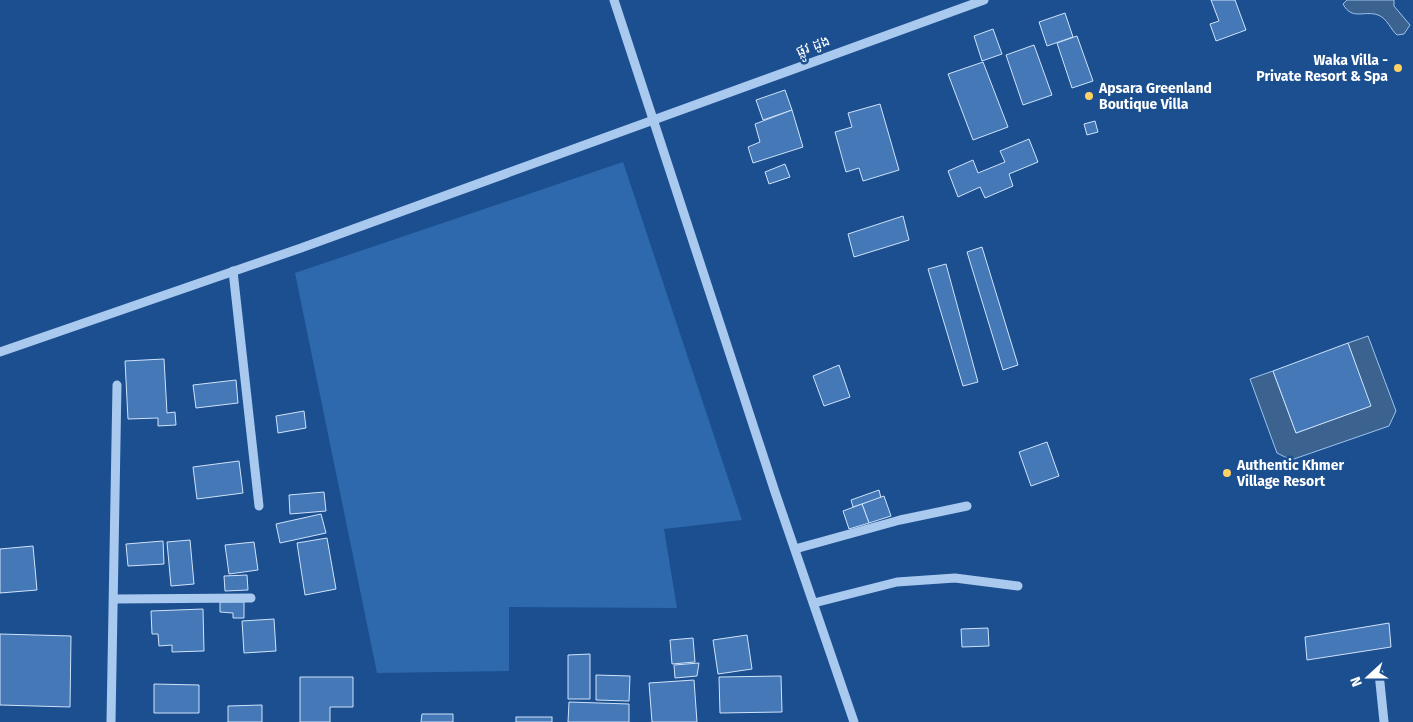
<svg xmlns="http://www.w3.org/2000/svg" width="1413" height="722" font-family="'Fira Sans','Noto Sans Khmer',sans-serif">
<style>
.green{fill:#2e69ad}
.water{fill:#3c6290;stroke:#9cc4f0}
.building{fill:#4478b7;stroke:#cfe3fa}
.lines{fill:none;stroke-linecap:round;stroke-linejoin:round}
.minor{stroke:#a9c9ee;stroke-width:9}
.poi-dot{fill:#ffd166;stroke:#1b4f8f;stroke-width:2}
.labels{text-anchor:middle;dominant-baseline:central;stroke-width:5;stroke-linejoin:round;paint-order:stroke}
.street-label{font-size:14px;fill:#fff;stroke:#1b4f8f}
.poi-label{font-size:14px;font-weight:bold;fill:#fff;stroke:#1b4f8f;text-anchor:start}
</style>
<rect width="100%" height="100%" fill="#1b4f8f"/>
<polygon class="green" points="623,162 742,520 664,529 677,608 509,607 509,671 377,673 295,273"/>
<g class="water">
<path d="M1347 0H1394V6L1410 25 1404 34 1397 35C1391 30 1387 18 1378 15 1364 10 1352 21 1343 4Z"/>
<polygon points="1368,336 1396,411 1389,426 1291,460 1277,453 1250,379 1273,371 1296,433 1370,406 1348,343"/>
</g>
<g class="building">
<polygon points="1211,0 1235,0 1246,30 1216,41 1210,24 1219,21"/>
<polygon points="1065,13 1073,37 1047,46 1039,22"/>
<polygon points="993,29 1002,54 982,61 974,36"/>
<polygon points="1077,36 1093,81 1072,88 1057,43"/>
<polygon points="1034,45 1052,95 1023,105 1006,55"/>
<polygon points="983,62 1008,127 973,140 948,74"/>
<polygon points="785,90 792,110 763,120 756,100"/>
<polygon points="880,104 899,170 863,181 859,168 846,172 835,132 852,127 848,113"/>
<polygon points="792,110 803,147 753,163 748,147 760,142 755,124"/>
<polygon points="1095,121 1098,132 1087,135 1084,124"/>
<polygon points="1029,139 1038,162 1009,174 1013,186 985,198 980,187 958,197 948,171 973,160 978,173 1005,162 1000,151"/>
<polygon points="785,164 790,177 769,184 765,172"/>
<polygon points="903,216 909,240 854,257 848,234"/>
<polygon points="982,247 1018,365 1003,370 967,252"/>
<polygon points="946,264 978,382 963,386 928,269"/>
<polygon points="1348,343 1371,406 1296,433 1273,371"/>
<polygon points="164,359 167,413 175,412 176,425 158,426 158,418 128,419 125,361"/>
<polygon points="839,365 850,397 824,406 813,376"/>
<polygon points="236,380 238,403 196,408 193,385"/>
<polygon points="304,411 306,428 278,433 276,416"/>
<polygon points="1047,442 1059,476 1031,486 1019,452"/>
<polygon points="239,461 243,493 197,499 193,467"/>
<polygon points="879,490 881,498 853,507 851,500"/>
<polygon points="324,492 326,511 290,514 289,495"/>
<polygon points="884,496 891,516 869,523 862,504"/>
<polygon points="862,504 869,523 849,529 843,511"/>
<polygon points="321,514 326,533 280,543 276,524"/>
<polygon points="327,538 336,589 305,595 297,543"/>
<polygon points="190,540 194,584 171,586 167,542"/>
<polygon points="163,541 164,564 128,566 126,544"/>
<polygon points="254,542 258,570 229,574 225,545"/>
<polygon points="33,546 37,590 0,593 0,549"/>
<polygon points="247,575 248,590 225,591 224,576"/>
<polygon points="220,602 244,602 244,618 233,618 233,613 220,612"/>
<polygon points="203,609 204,651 172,652 172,645 159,646 158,634 152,634 151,611"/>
<polygon points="274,619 276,651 244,653 242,621"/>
<polygon points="1389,623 1391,647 1307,660 1305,637"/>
<polygon points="988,628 989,646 962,647 961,629"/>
<polygon points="0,634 71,636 70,707 0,705"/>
<polygon points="747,635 752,669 718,674 713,640"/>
<polygon points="693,638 695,662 672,664 670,640"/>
<polygon points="590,654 590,699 568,699 568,655"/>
<polygon points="699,663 697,676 675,678 674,665"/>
<polygon points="596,675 630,676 629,701 596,700"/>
<polygon points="781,676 782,712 720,713 719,677"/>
<polygon points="300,677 353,677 353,707 330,707 330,722 300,722"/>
<polygon points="694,680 697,722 652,722 649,683"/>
<polygon points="154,684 199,685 199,713 154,713"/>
<polygon points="569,702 629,704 629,722 568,722"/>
<polygon points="262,705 262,722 228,722 228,706"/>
<polygon points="422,714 453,714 453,722 421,722"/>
<rect x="516" y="717" width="36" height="5"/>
</g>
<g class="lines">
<g class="minor">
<polyline points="614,0 775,492 854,722"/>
<polyline points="233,271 259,506"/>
<polyline points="0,352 301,248 984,0"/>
<polyline points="795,549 900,520 967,506"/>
<polyline points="114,599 251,598"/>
<polyline points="814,603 897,582 955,578 1018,586"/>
<polyline points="1379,673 1384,722"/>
<polyline points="111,722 117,385"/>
</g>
</g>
<g class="poi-dot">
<circle cx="1398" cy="68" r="5"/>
<circle cx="1089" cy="96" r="5"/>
<circle cx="1227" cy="473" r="5"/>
</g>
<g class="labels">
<g class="street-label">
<text transform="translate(813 46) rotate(-20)">ផ្លូវ ដូង</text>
</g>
<g class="poi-label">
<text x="1388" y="60" text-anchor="end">Waka Villa -<tspan x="1388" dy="16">Private Resort &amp; Spa</tspan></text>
<text x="1099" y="88">Apsara Greenland<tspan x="1099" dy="16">Boutique Villa</tspan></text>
<text x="1237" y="465">Authentic Khmer<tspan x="1237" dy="16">Village Resort</tspan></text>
</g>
</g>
<g transform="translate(1368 677) rotate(249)" stroke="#1b4f8f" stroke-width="4" paint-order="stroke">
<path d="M0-4L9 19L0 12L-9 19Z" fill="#ffffff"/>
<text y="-8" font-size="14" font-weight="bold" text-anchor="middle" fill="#ffffff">N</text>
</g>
</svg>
